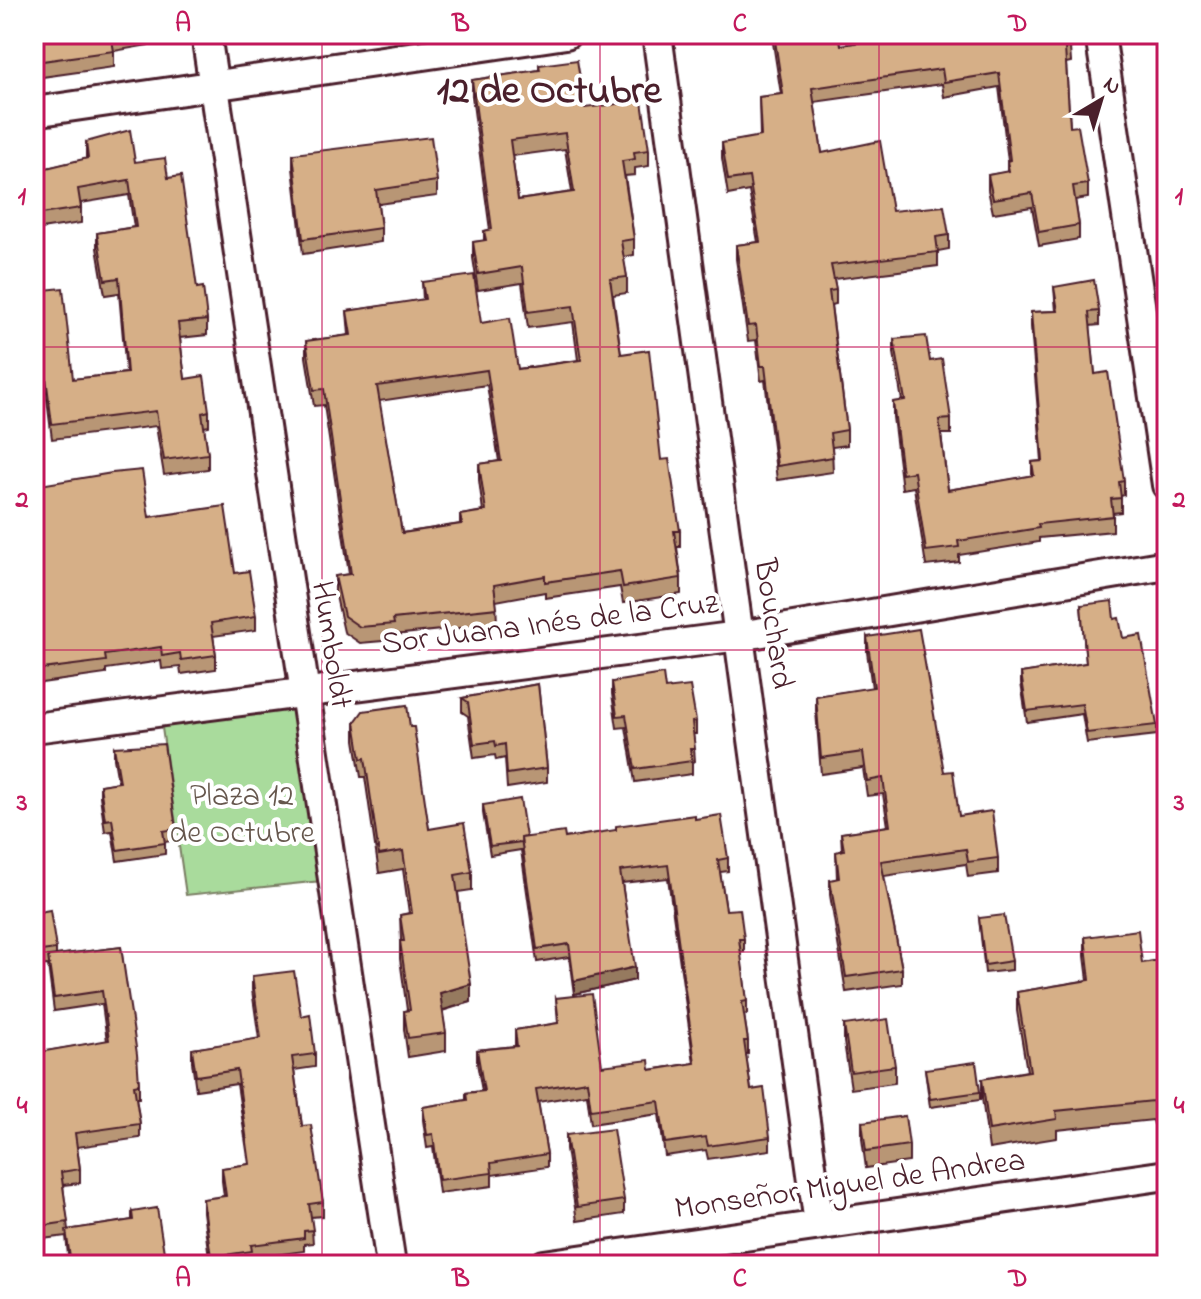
<svg xmlns="http://www.w3.org/2000/svg" width="1201" height="1299" font-family="'Indie Flower',sans-serif">
<style>
.green{fill:#a9db9c;stroke:#7a7d64;stroke-width:2}
.lines{fill:none;stroke-linecap:round;stroke-linejoin:round}
.street-casing{stroke:#4a1f2b;stroke-width:34}
.street{stroke:#fff;stroke-width:28}
.wall{fill:#b89674;stroke:#4a1f2b;stroke-width:2;fill-rule:evenodd}
.shaded-wall{fill:#967a5e;stroke:#4a1f2b;stroke-width:2}
.building{fill:#d6af87;stroke:#4a1f2b;stroke-width:2;fill-rule:evenodd}
.grid{fill:none;stroke:#c2185b;stroke-width:2;stroke-opacity:0.55}
.labels{text-anchor:middle;dominant-baseline:central;stroke-width:8;stroke-linejoin:round;paint-order:stroke}
.street-label{font-size:32px;fill:#4a1f2b;stroke:#fff}
.park-label{font-size:32px;fill:#66574d;stroke:#fff}
.district-label{font-size:40px;font-weight:bold;fill:#4a1f2b;stroke:#fff}
.neatline{fill:none;stroke:#c2185b;stroke-width:3}
.grid-label{font-size:26px;text-anchor:middle;font-weight:bold;fill:#c2185b}
</style>
<rect width="100%" height="100%" fill="#fff"/>
<filter id="ink" filterUnits="userSpaceOnUse"><feTurbulence type="fractalNoise" baseFrequency=".0125" numOctaves="2"/><feDisplacementMap in="SourceGraphic" scale="16" xChannelSelector="R" yChannelSelector="G"/><feConvolveMatrix kernelMatrix="1 2 1 2 8 2 1 2 1" color-interpolation-filters="sRGB"/></filter>
<g filter="url(#ink)">
<polygon class="green" points="292,704 321,881 186,895 161,721"/>
<g class="lines">
<defs>
<g id="street">
<polyline points="206,34 391,1265"/>
<polyline points="657,34 819,1224"/>
<polyline points="1100,34 1167,485"/>
<polyline points="34,112 566,34"/>
<polyline points="34,728 739,636 1167,565"/>
<polyline points="544,1265 1167,1175"/>
</g>
</defs>
<use href="#street" class="street-casing"/>
<use href="#street" class="street"/>
</g>
<g class="wall">
<polygon points="34,34 173,34 160,36 160,43 114,51 114,67 35,78"/>
<polygon points="773,34 839,34 841,45 887,39 886,34 1069,34 1071,62 1066,63 1070,127 1088,184 1088,198 1075,200 1079,225 1079,239 1039,246 1032,207 993,213 988,190 988,175 1007,172 1007,161 1008,161 999,87 944,97 942,84 814,102 822,153 892,211 949,235 949,249 938,251 938,266 834,279 836,290 836,304 831,305 847,430 847,445 832,447 833,472 777,480 765,380 761,381 756,340 748,341 736,259 736,245 758,242 749,191 728,195 722,158 722,143 760,137 759,97 781,94 773,43"/>
<path d="M539 65 585 108 649 150V166L635 168V175L625 176 634 239V255L623 257 627 277V293L613 295 621 354 661 460 680 531V547H677L681 578V594L623 603 620 587 545 598V592L496 601 497 624 394 635V640L360 643 344 632 335 592V576L349 574 324 405 314 406 306 357V341L349 335 347 311 423 300 422 282 481 323 518 369 578 360 573 322 528 328 522 283 478 290 473 258V242L484 241V231L490 230 472 96V80L539 70ZM565 149 572 192 518 200 512 156ZM487 385 499 461 479 464V480L483 511 460 515V524L402 533 379 401Z"/>
<polygon points="86,142 135,162 168,178 197,288 207,320 207,335 180,338 185,379 209,411 209,426 204,427 208,454 208,469 164,475 156,426 52,439 39,337 34,338 34,291 73,379 126,373 119,293 105,295 97,248 97,233 134,227 129,195 81,203 81,223 34,230 34,171 86,159"/>
<polygon points="293,154 437,181 437,196 378,204 381,228 381,242 303,254 293,168"/>
<polygon points="1054,287 1099,311 1099,325 1090,326 1095,374 1124,481 1124,495 1121,496 1121,512 1113,513 1113,531 1039,538 1039,542 959,555 959,562 926,566 914,487 902,489 893,417 893,402 902,401 894,353 894,339 930,361 951,419 951,434 941,434 948,490 1032,476 1032,462 1042,461 1031,327 1031,312 1056,311"/>
<polygon points="34,486 149,517 235,573 256,616 256,630 213,636 216,655 216,669 181,674 180,667 162,669 161,661 106,669 106,674 34,684"/>
<polygon points="1081,605 1114,619 1157,725 1157,735 1087,743 1082,714 1027,722 1021,683 1021,673 1086,663"/>
<polygon points="867,637 944,772 959,816 998,858 998,873 968,877 966,864 884,876 902,969 902,984 846,992 830,895 830,880 837,879 836,852 842,851 841,833 888,826 883,794 867,796 863,768 821,774 816,711 816,696 872,688 867,652"/>
<polygon points="612,682 665,689 696,721 696,734 693,734 695,761 692,762 692,774 635,782 626,727 617,728 612,694"/>
<polygon points="538,684 547,768 547,782 507,788 505,758 496,760 495,755 474,758 468,716 462,712 462,698"/>
<polygon points="355,722 410,727 429,829 472,872 472,890 458,892 471,1002 442,1011 446,1033 446,1051 408,1057 404,1029 404,1011 407,1010 400,959 400,941 401,941 400,915 409,913 403,869 379,873 365,777 361,777 355,740"/>
<polygon points="114,747 176,829 176,840 165,842 165,854 117,861 112,831 105,832 100,796 100,785 118,782 114,759"/>
<polygon points="483,805 526,837 565,838 695,819 728,858 728,871 720,872 726,910 744,939 744,952 740,952 747,1001 747,1014 744,1015 748,1041 748,1054 746,1054 751,1090 770,1137 770,1150 708,1159 706,1150 665,1156 659,1114 591,1124 587,1094 538,1102 547,1154 547,1167 492,1175 492,1186 439,1193 433,1147 427,1148 423,1120 423,1107 466,1100 466,1093 482,1091 477,1063 477,1050 515,1046 515,1030 558,1023 556,998 602,1066 650,1070 694,1063 668,878 622,883 635,980 574,994 569,957 537,962 521,850 490,855 483,813"/>
<polygon points="34,913 56,949 56,955 121,947 139,1084 139,1098 136,1098 140,1124 140,1138 77,1147 80,1169 80,1183 63,1185 68,1230 132,1220 132,1212 166,1265 69,1265 66,1236 34,1240 34,1053 107,1041 102,1004 54,1011 48,965 34,966"/>
<polygon points="979,918 1012,961 1012,970 985,973"/>
<polygon points="1085,937 1142,963 1167,959 1167,1122 1154,1124 1153,1120 1057,1130 1057,1138 989,1149 982,1098 982,1079 1027,1071 1017,1011 1017,992 1088,980 1085,956"/>
<polygon points="252,976 301,1016 315,1054 315,1067 294,1070 302,1126 323,1202 323,1216 311,1217 313,1243 304,1244 304,1251 252,1258 252,1264 210,1265 203,1212 203,1199 224,1196 222,1181 222,1168 249,1164 237,1084 196,1090 192,1062 192,1049 259,1039 252,990"/>
<polygon points="844,1025 895,1066 895,1083 851,1089 844,1042"/>
<polygon points="925,1069 980,1092 980,1100 930,1107"/>
<polygon points="862,1122 909,1145 909,1162 866,1168 862,1139"/>
<polygon points="566,1135 624,1200 624,1214 577,1221 566,1149"/>
</g>
<g class="shaded-wall">
<polygon points="635,967 635,980 574,994 574,981"/>
<polygon points="471,984 471,1002 440,1011 440,993"/>
</g>
<g class="building">
<polygon points="34,34 116,34 111,35 114,51 35,62"/>
<polygon points="774,34 839,34 841,45 889,38 888,34 1069,34 1071,48 1065,48 1070,127 1078,126 1088,184 1073,186 1079,225 1039,232 1032,193 993,199 988,175 1009,171 1007,161 1010,160 999,73 944,82 942,69 812,88 822,153 880,141 892,211 944,206 949,235 936,237 938,252 831,265 836,290 829,291 847,430 830,433 833,457 777,466 765,366 761,366 756,325 748,326 736,245 760,242 749,177 728,180 722,143 761,136 759,97 783,94"/>
<path d="M577 60 585 108 642 101 649 150 634 152 635 159 622 161 634 239 621 241 627 277 610 279 621 354 649 350 661 460 669 459 680 531H674L681 578 623 587 620 571 545 582V576L494 585 497 608 393 619 394 624 360 627 344 616 335 576 351 574 324 389 314 390 306 341 351 335 347 311 425 299 422 282 474 275 481 323 510 318 518 369 581 360 573 306 528 312 522 267 478 274 473 242 486 240 484 231 492 229 472 80 540 70 539 65ZM565 133 574 192 518 200 510 140ZM487 370 501 461 479 464 486 511 460 515 462 524 402 533 377 386Z"/>
<polygon points="130,130 135,162 165,158 168,178 181,176 197,288 203,287 207,320 178,323 185,379 204,376 209,411 202,413 208,454 164,460 156,411 52,424 39,322 34,323 34,291 63,288 73,379 127,373 119,278 105,280 97,233 136,227 129,180 78,189 81,208 34,215 34,171 88,158 86,142"/>
<polygon points="431,137 437,181 376,190 381,228 303,239 293,154"/>
<polygon points="1094,280 1099,311 1089,312 1095,374 1108,372 1124,481 1119,482 1121,498 1111,499 1113,516 1038,524 1039,528 958,541 959,547 926,551 914,472 902,474 893,402 905,400 894,339 926,336 930,361 942,359 951,419 939,420 948,490 1034,475 1032,462 1043,461 1031,312 1058,311 1054,287"/>
<polygon points="142,470 149,517 225,506 235,573 249,571 256,616 211,623 216,655 181,660 180,653 162,656 161,647 105,655 106,661 34,670 34,486 112,473"/>
<polygon points="1112,601 1114,619 1119,618 1123,638 1141,635 1157,725 1087,733 1082,704 1027,711 1021,673 1086,663 1081,605"/>
<polygon points="919,629 944,772 953,771 959,816 992,811 998,858 968,862 966,849 881,861 902,969 846,977 830,880 839,878 836,852 844,850 841,833 890,826 883,778 867,781 863,752 821,758 816,696 874,687 867,637"/>
<polygon points="663,674 665,689 690,686 696,721 692,722 695,749 690,749 692,761 635,769 626,715 617,716 612,682"/>
<polygon points="538,684 547,768 507,774 505,744 496,746 495,741 474,744 468,702 462,698"/>
<polygon points="407,705 410,727 414,727 429,829 464,823 472,872 455,875 471,984 440,993 446,1033 408,1038 404,1011 410,1010 400,941 404,941 400,915 412,913 403,851 379,855 365,758 361,759 355,722 363,711"/>
<polygon points="164,744 176,829 163,831 165,843 117,850 112,819 105,820 100,785 120,782 114,747"/>
<polygon points="520,799 526,837 521,838 522,842 490,846 483,805"/>
<polygon points="695,815 695,819 721,815 728,858 718,860 726,910 740,909 744,939 739,939 747,1001 742,1002 748,1041 744,1041 751,1090 764,1088 770,1137 708,1146 706,1137 665,1143 659,1101 591,1110 587,1081 536,1089 547,1154 491,1163 492,1173 439,1180 433,1134 427,1135 423,1107 467,1100 466,1093 484,1091 477,1050 517,1046 515,1030 559,1023 556,998 592,994 602,1066 649,1060 650,1070 695,1063 668,865 620,871 635,967 574,981 569,944 537,949 521,838 564,832 565,838 616,830 616,826"/>
<polygon points="50,910 56,949 34,952 34,913"/>
<polygon points="1004,915 1012,961 985,965 979,918"/>
<polygon points="1138,930 1142,963 1167,959 1167,1103 1154,1105 1153,1101 1056,1111 1057,1119 989,1130 982,1079 1030,1071 1017,992 1090,980 1085,937"/>
<polygon points="121,947 137,1054 139,1084 134,1085 140,1124 75,1133 80,1169 61,1172 68,1222 34,1227 34,1053 109,1040 102,991 54,998 48,956"/>
<polygon points="294,971 301,1016 310,1014 315,1054 292,1057 302,1126 311,1125 323,1202 309,1204 313,1230 304,1231 304,1238 251,1245 252,1251 211,1257 203,1199 226,1196 222,1168 250,1164 237,1070 196,1076 192,1049 261,1038 252,976"/>
<polygon points="888,1019 895,1066 851,1072 844,1025"/>
<polygon points="976,1062 980,1092 930,1099 925,1069"/>
<polygon points="905,1116 909,1145 866,1151 862,1122"/>
<polygon points="613,1129 624,1200 577,1207 566,1135"/>
<polygon points="157,1208 166,1265 140,1265 139,1260 101,1265 71,1265 66,1230 133,1220 132,1212"/>
</g>
</g>
<path class="grid" d="M322 34V1265M600 34V1265M879 34V1265M34 347H1167M34 650H1167M34 952H1167"/>
<g class="labels">
<g class="street-label">
<text transform="translate(772 624) rotate(82)">Bouchard</text>
<text transform="translate(550 625) rotate(-7)">Sor Juana Inés de la Cruz</text>
<text transform="translate(330 645) rotate(81)">Humboldt</text>
<text transform="translate(850 1186) rotate(-8)">Monseñor Miguel de Andrea</text>
</g>
<g class="park-label">
<text x="242" y="797">Plaza 12<tspan x="242" dy="37">de Octubre</tspan></text>
</g>
<g class="district-label">
<text x="549" y="92">12 de Octubre</text>
</g>
</g>
<rect width="1201" height="1299" fill="none" stroke="#fff" stroke-width="88"/>
<g transform="translate(1101 100) rotate(38)" stroke="#ffffff" stroke-width="6" paint-order="stroke">
<path d="M0-6L14 30L0 20L-14 30Z" fill="#4a1f2b"/>
<text y="-12" font-size="22" font-weight="bold" text-anchor="middle" fill="#4a1f2b">N</text>
</g>
<rect x="44" y="44" width="1113" height="1211" class="neatline"/>
<g class="grid-label">
<text x="183" y="31">A</text>
<text x="461" y="31">B</text>
<text x="740" y="31">C</text>
<text x="1018" y="31">D</text>
<text x="22" y="204">1</text>
<text x="1179" y="204">1</text>
<text x="22" y="507">2</text>
<text x="1179" y="507">2</text>
<text x="22" y="810">3</text>
<text x="1179" y="810">3</text>
<text x="22" y="1113">4</text>
<text x="1179" y="1113">4</text>
<text x="183" y="1286">A</text>
<text x="461" y="1286">B</text>
<text x="740" y="1286">C</text>
<text x="1018" y="1286">D</text>
</g>
</svg>
